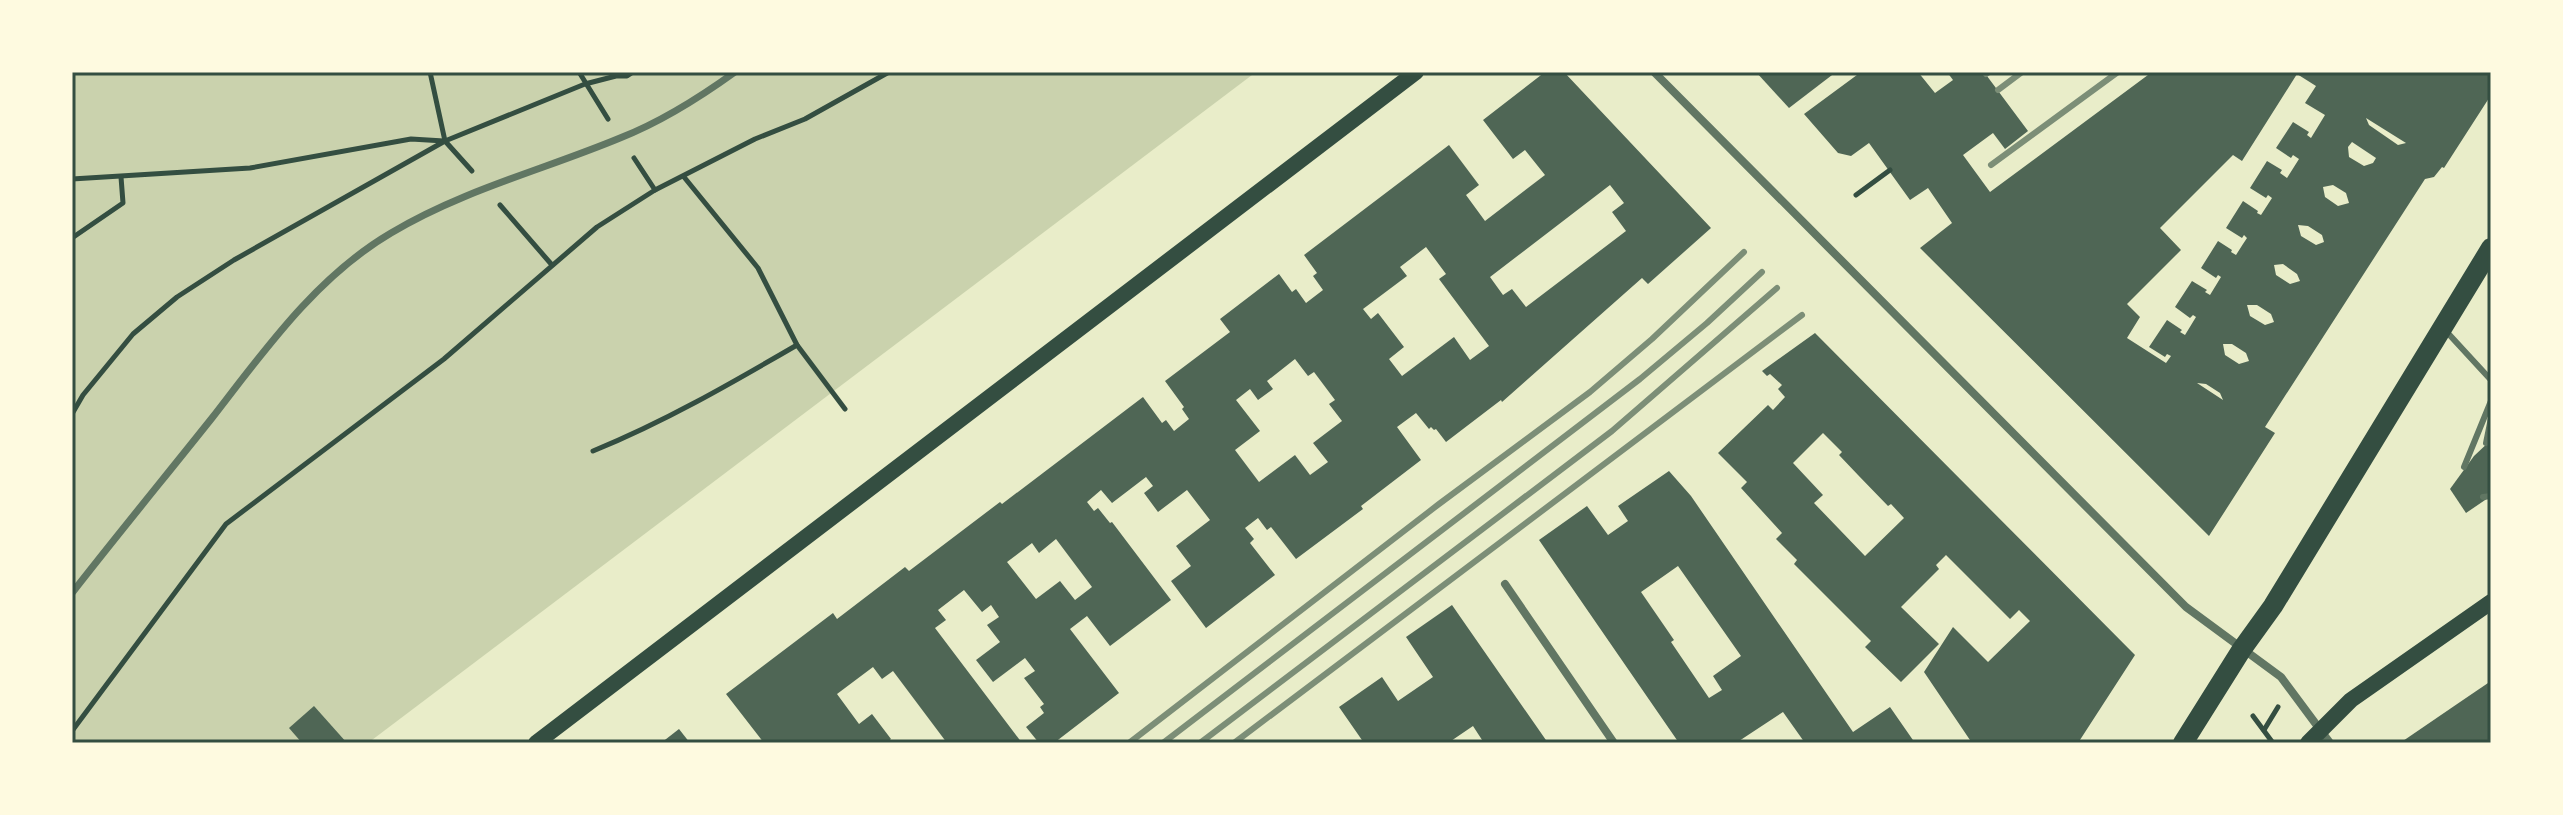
<svg xmlns="http://www.w3.org/2000/svg" width="2563" height="815" font-family="'Varela Round',sans-serif">
<style>
.green{fill:#cad2ad}
.building{fill:#4f6655;fill-rule:evenodd}
.lines{fill:none;stroke-linecap:round;stroke-linejoin:round}
.path{stroke:#344e41;stroke-width:5}
.service{stroke:#617663;stroke-width:6}
.pedestrian{stroke:#617663;stroke-width:7}
.minor{stroke:#617663;stroke-width:8}
.secondary{stroke:#344e41;stroke-width:16}
.primary{stroke:#344e41;stroke-width:20}
.rail{stroke:#7c8e77;stroke-width:6}
.neatline{fill:none;stroke:#344e41;stroke-width:3}
</style>
<rect width="100%" height="100%" fill="#e9edc9"/>
<polygon class="green" points="72,72 1256,72 368,743 72,743"/>
<g class="building">
<path d="M1545 72H1564L1711 228 1648 284 1642 278 1502 402 1501 400 1446 442 1436 429 1434 430 1431 427 1429 429 1416 413 1397 427 1421 460 1361 506 1363 509 1296 559 1271 527 1267 530 1258 518 1245 528 1254 539 1250 543 1275 575 1206 628 1171 581 1191 566 1176 546 1210 520 1187 490 1158 512 1144 493 1153 486 1146 477 1112 503 1101 490 1087 502 1094 511 1098 508 1110 523 1112 522 1171 600 1110 646 1087 616 1070 629 1119 693 1054 743H1039L1026 727 1044 713 1040 707 1044 704 1024 678 1035 671 1025 658 993 682 976 660 1000 642 987 625 999 617 991 605 982 612 964 590 938 610 946 620 935 628 1022 743H947L893 671 882 679 873 667 837 694 859 724 872 714 891 739 886 743H764L726 694 833 613 837 619 905 567 909 571 1000 502 1002 504 1143 397 1162 423 1166 420 1174 431 1189 419 1182 409 1184 407 1165 381 1230 332 1220 319 1279 274 1292 292 1296 289 1306 303 1323 290 1313 276 1317 273 1304 255 1449 145 1479 185 1466 195 1485 221 1545 175 1525 150 1513 159 1483 120ZM1610 185 1624 203 1612 212 1626 231 1526 307 1512 289 1503 295 1490 277ZM1426 247 1446 274 1439 279 1489 346 1470 360 1454 337 1402 376 1389 359 1404 347 1378 313 1371 319 1363 309 1407 276 1400 267ZM1295 359 1308 376 1314 372 1335 400 1329 404 1342 421 1313 443 1328 462 1310 475 1295 455 1259 482 1235 450 1260 431 1236 400 1250 389 1258 400 1273 389 1267 381ZM1056 539 1092 587 1075 600 1060 581 1036 599 1007 562 1032 543 1039 553Z"/>
<polygon points="1756,72 1836,72 1789,108"/>
<path d="M1861 72H1918L1935 93 1953 80 1947 72H1984L2028 131 2005 149 1993 133 1963 155 1990 192 2152 72H2491V95L2444 168 2442 167 2434 177 2425 179 2265 427 2275 433 2209 536 1920 248 1952 223 1928 188 1910 200 1869 143 1851 156 1838 153 1804 114ZM2297 74 2316 86 2305 103 2325 115 2311 138 2307 135 2309 132 2293 122 2276 148 2291 158 2293 155 2299 159 2287 178 2280 173 2282 170 2267 161 2250 188 2266 198 2268 195 2272 198 2261 215 2257 213 2258 211 2243 201 2226 228 2242 238 2244 235 2247 238 2243 244 2236 255 2231 252 2232 250 2218 241 2201 268 2216 278 2218 275 2221 277 2210 295 2205 292 2207 290 2192 281 2175 307 2190 318 2193 315 2196 317 2185 335 2180 332 2182 330 2167 320 2149 347 2165 357 2167 354 2171 356 2166 363 2127 338 2140 317 2127 304 2181 250 2160 228 2233 155 2242 161ZM2366 118 2406 143 2398 145 2369 125ZM2352 142 2376 158 2373 163 2364 166 2349 157 2348 147ZM2333 185 2346 193 2349 203 2338 206 2325 197 2323 187ZM2298 225 2308 226 2322 235 2324 242 2316 245 2301 236ZM2283 264 2297 274 2300 281 2290 284 2276 275 2274 265ZM2247 305H2257L2271 314 2274 322 2265 325 2250 316ZM2223 344H2232L2246 353 2249 361 2239 364 2225 355ZM2197 383 2206 384 2220 393 2223 400Z"/>
<path d="M1815 333 2135 655 2078 743H1972L1924 672 1953 627 1988 662 2030 621 2019 610 2010 619 1946 555 1936 565 1939 569 1901 607 1939 644 1901 682 1865 647 1871 641 1794 564 1797 560 1776 539 1782 533 1741 488 1747 482 1718 453 1768 405 1773 410 1785 397 1778 389 1782 385 1770 374 1767 376 1762 371ZM1823 433 1842 452 1839 455 1858 475 1888 506 1891 504 1904 518 1865 556 1814 503 1823 495 1793 463Z"/>
<polygon points="2491,440 2491,496 2466,513 2450,489 2474,456"/>
<path d="M1669 471 1691 496 1853 732 1890 707 1915 743H1805L1783 712 1739 741 1741 743H1679L1539 540 1587 506 1608 535 1628 521 1618 506ZM1678 566 1741 656 1713 676 1722 690 1709 698 1671 642 1674 640 1641 592Z"/>
<polygon points="1452,605 1548,743 1484,743 1473,726 1448,743 1364,743 1339,707 1382,677 1398,701 1433,677 1406,637"/>
<polygon points="2491,681 2491,743 2400,743 2463,700"/>
<polygon points="314,706 347,743 302,743 289,728"/>
<polygon points="679,729 690,743 661,743"/>
</g>
<g class="lines">
<g class="path">
<polyline points="430,72 445,141 472,171"/>
<polyline points="579,72 608,119"/>
<polyline points="634,158 655,190"/>
<polyline points="684,177 758,268 797,345 845,409"/>
<polyline points="72,179 250,168 411,139 444,141"/>
<polyline points="1856,195 1890,170"/>
<polyline points="500,205 552,265"/>
<polyline points="72,238 123,203 121,177"/>
<polyline points="72,414 83,395 133,334 177,297 234,260 445,141 585,84 616,76 627,76 633,72"/>
<path d="M593 451C664 422 730 384 797 345"/>
<polyline points="2253,716 2273,743"/>
<polyline points="2264,730 2278,707"/>
<polyline points="72,731 226,524 444,359 597,227 655,190 755,139 805,119 889,72"/>
</g>
<g class="service">
<polyline points="2445,330 2491,380"/>
<polyline points="2486,443 2491,418"/>
<polyline points="2464,467 2491,401"/>
<polyline points="2483,497 2491,496"/>
</g>
<path class="pedestrian" d="M72 593C118 534 165 477 212 418 264 351 316 277 391 233 463 190 543 170 620 138 661 122 699 98 735 72"/>
<g class="minor">
<polyline points="1654,72 2186,607 2281,677 2330,743"/>
<polyline points="1505,584 1614,743"/>
</g>
<g class="secondary">
<polyline points="536,743 1416,72"/>
<polyline points="2308,743 2351,700 2491,602"/>
</g>
<polyline class="primary" points="2183,743 2242,649 2273,606 2491,248"/>
<g class="rail">
<polyline points="1986,74 1989,72"/>
<polyline points="1998,90 2022,72"/>
<polyline points="1991,165 2118,72"/>
<polyline points="1129,743 1439,504 1590,392 1652,339 1744,252"/>
<polyline points="1163,743 1640,379 1707,323 1762,272"/>
<polyline points="1200,743 1612,431 1777,288"/>
<polyline points="1234,743 1802,315"/>
</g>
</g>
<rect width="2563" height="815" fill="none" stroke="#fefae0" stroke-width="148"/>
<rect x="74" y="74" width="2415" height="667" class="neatline"/>
</svg>
